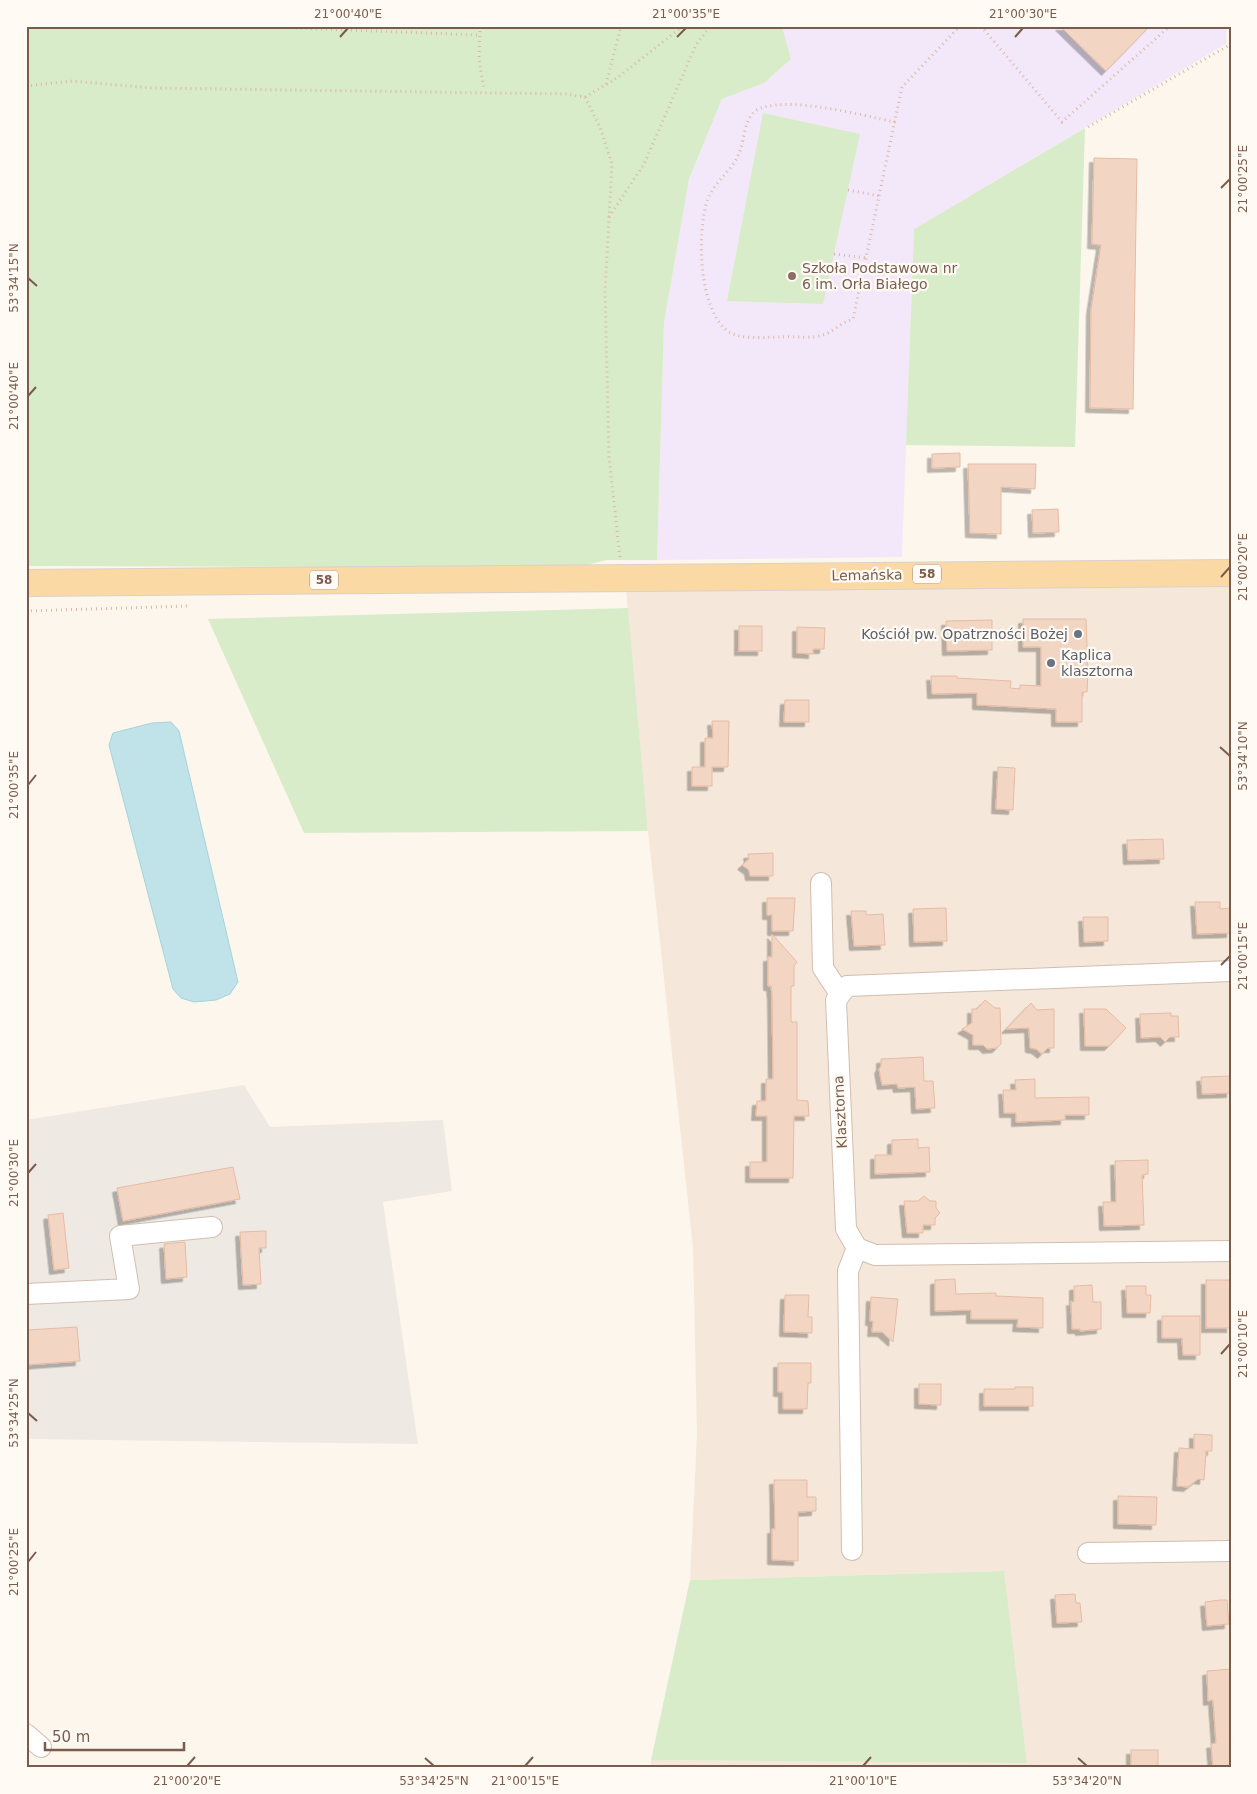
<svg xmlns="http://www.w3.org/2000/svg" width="1257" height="1794" font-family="'DejaVu Sans',sans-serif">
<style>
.residential{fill:#f5e8da}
.industrial{fill:#efe9e4}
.education{fill:#f3e8fa}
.green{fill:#d8ecc9}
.water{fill:#bfe3e8;stroke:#a5d3da}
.building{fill:#f3d5c3;stroke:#e6bba3;filter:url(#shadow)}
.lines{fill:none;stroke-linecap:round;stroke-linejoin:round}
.minor-casing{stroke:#d1beb0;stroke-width:22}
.major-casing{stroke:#dad1cd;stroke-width:28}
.path{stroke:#d9b8a5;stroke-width:3;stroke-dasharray:1 4;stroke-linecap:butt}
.minor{stroke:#fff;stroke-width:20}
.major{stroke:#fbd9a5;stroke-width:26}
.ticks{fill:none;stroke:#7a5c4d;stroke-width:2}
.education-dot{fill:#8d6e63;stroke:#fffaf3;stroke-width:2}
.worship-dot{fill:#6b7280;stroke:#fffaf3;stroke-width:2}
.labels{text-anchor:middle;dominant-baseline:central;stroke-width:4.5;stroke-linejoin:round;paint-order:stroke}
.shield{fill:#fffaf3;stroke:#a28b7f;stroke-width:1}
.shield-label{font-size:12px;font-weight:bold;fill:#7a5c4d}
.education-label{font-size:14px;fill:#785e54;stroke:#fffaf3;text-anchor:start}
.street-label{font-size:14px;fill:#7a5c4d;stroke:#fffaf3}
.worship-label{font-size:14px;fill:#5b616d;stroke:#fffaf3;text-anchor:end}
.neatline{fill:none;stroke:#7a5c4d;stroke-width:2}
.ticks-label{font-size:12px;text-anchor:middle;fill:#7a5c4d}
</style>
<defs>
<filter id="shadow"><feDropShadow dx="-4.5" dy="4.5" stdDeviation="0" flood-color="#0004"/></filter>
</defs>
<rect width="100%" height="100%" fill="#fdf6ec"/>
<polygon class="residential" points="625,579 1231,579 1231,1768 651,1768 651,1760 1027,1763 1003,1571 690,1580 697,1434 693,1248 648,831"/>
<polygon class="industrial" points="244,1085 270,1127 443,1120 452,1191 383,1202 418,1444 26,1439 26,1120"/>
<polygon class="education" points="782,26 1227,26 1226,44 914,229 902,557 657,560 664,323 689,179 722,99 764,83 791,59"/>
<g class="green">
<polygon points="26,26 782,26 791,59 764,83 722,99 689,179 664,323 657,560 607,560 575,568 26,566"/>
<polygon points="763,113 860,134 823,304 727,301"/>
<polygon points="1085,128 1075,447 906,445 914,229"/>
<polygon points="628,608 648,831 304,833 208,619"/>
<polygon points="1004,1571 1027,1763 651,1760 690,1580"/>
</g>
<polygon class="water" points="171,722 179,731 238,982 230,994 216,1000 194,1002 181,998 173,989 109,745 113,733 152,723"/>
<g class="building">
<polygon points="1060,26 1150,26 1106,71"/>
<polygon points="1094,158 1137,159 1133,409 1090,408 1091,310 1101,245 1092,244"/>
<polygon points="960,453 960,467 932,468 932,454"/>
<polygon points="968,464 1036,464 1035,489 1001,487 1001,534 970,533"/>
<polygon points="1058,509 1059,532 1033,533 1032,510"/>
<polygon points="1023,619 1086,619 1088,672 1087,692 1082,692 1082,722 1056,722 1056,709 977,705 977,693 932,694 931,676 957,676 957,678 1011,681 1010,688 1020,689 1020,685 1041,686 1041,647 1023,647"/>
<polygon points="992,620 992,650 947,651 946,621"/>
<rect x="739" y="626" width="23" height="25"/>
<polygon points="797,627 825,628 824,649 813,649 813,654 797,653"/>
<polygon points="785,700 809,700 809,722 784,722"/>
<polygon points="712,721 729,721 728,767 712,767 712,786 692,786 692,767 705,767 705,738 713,738"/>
<polygon points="998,767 1015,768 1013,810 996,809"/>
<polygon points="1163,839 1164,859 1128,860 1127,840"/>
<polygon points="773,853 773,876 750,876 749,870 742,865 749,859 748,854"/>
<polygon points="767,898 795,898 793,931 772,931 772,915 767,915"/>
<polygon points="1195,902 1220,902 1220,909 1231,908 1231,933 1197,934"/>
<polygon points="946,908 947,941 914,942 913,909"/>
<polygon points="851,911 866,911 866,915 883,914 885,945 854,946"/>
<polygon points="1083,917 1108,917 1108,941 1084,942"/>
<polygon points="772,934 797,962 794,966 794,986 791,986 791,1022 797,1022 797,1100 808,1101 809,1116 794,1116 793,1178 750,1178 750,1162 767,1162 767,1116 756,1116 757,1101 766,1101 766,1079 773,1079 772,995 771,986 768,986 768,957 772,957"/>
<polygon points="985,1000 995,1008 1000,1008 1001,1044 997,1048 987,1049 983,1045 973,1045 973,1035 962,1029 972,1023 972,1009 977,1009"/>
<polygon points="1031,1003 1037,1010 1054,1009 1054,1048 1048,1048 1042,1054 1036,1049 1030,1048 1029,1028 1006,1029"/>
<polygon points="1084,1009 1106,1009 1126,1028 1109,1046 1085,1046"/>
<polygon points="1171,1013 1171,1016 1178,1016 1179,1037 1170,1037 1165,1042 1160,1037 1141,1038 1140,1014"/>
<polygon points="923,1057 924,1081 933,1081 935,1108 916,1109 915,1087 898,1088 897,1084 882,1085 879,1069 881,1066 881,1059"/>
<polygon points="1231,1076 1231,1093 1202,1094 1201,1077"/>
<polygon points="1035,1079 1035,1098 1089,1097 1089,1115 1065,1115 1065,1120 1016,1122 1016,1113 1004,1113 1003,1090 1016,1090 1015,1080"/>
<polygon points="918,1139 918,1148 929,1147 930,1172 875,1174 875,1155 892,1155 892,1140"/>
<polygon points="1148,1160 1148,1174 1142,1175 1144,1225 1104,1226 1103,1202 1116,1202 1115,1161"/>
<polygon points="233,1167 240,1199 123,1221 117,1188"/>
<polygon points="924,1196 930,1201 936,1201 936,1208 940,1213 935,1218 935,1225 923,1225 923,1233 907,1233 904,1201 918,1201"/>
<polygon points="63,1213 69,1268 54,1270 48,1215"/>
<polygon points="266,1231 266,1248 259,1248 261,1284 243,1285 240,1232"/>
<polygon points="185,1242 187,1277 166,1279 164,1244"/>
<polygon points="955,1279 956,1294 996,1293 996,1296 1043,1298 1043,1328 1017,1327 1018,1319 971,1319 971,1310 935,1311 935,1280"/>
<rect x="1206" y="1280" width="25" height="48"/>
<polygon points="1092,1285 1093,1302 1101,1302 1101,1329 1080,1331 1080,1329 1072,1329 1071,1301 1074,1302 1074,1286"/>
<polygon points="1126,1286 1146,1286 1146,1295 1151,1295 1150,1313 1127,1313"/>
<polygon points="785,1295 809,1295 808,1317 812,1317 812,1333 784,1332"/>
<polygon points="871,1297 898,1299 893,1342 882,1332 872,1332 873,1321 870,1321"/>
<polygon points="1162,1316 1200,1316 1200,1355 1183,1355 1182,1338 1162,1338"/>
<polygon points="77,1327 80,1361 26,1365 26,1330"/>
<polygon points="778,1363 811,1363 811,1383 808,1383 807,1409 783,1409 783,1392 778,1392"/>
<polygon points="919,1384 941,1384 941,1405 919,1404"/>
<polygon points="1015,1387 1033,1387 1033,1406 984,1406 984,1389 1015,1389"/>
<polygon points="1194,1434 1212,1435 1212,1451 1206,1451 1204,1480 1198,1479 1188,1487 1177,1486 1179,1448 1194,1449"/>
<polygon points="774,1480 807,1480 807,1497 816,1497 816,1511 798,1512 798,1561 772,1560 772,1529 775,1529"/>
<polygon points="1118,1496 1157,1497 1156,1525 1118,1524"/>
<polygon points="1075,1594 1076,1603 1080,1603 1082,1622 1057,1623 1055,1595"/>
<polygon points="1220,1600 1227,1600 1229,1624 1207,1626 1205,1602"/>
<polygon points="1231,1669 1231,1768 1213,1768 1211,1744 1216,1743 1213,1700 1208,1701 1207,1671"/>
<rect x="1131" y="1750" width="27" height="18"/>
</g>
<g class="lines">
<defs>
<g id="minor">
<polyline points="821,883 823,968 840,994"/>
<polyline points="1231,971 847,986 836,1000 846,1229 857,1248 875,1255 1231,1251"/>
<polyline points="26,1294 129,1289 120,1236 212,1227"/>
<polyline points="852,1550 848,1271 857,1248"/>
<polyline points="1088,1553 1231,1551"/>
<polyline points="26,1734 41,1747"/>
</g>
<polyline id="major" points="26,583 1231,573"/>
</defs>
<use href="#minor" class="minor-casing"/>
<use href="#major" class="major-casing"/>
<g class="path">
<polyline points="293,26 293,28 479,35"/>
<polyline points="480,26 479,60 484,90"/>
<polyline points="981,26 1062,122 1170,26"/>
<polyline points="1070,26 1074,27"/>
<polyline points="606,84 621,26"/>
<polyline points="26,86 72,81 152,88 566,94 585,97 600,127 612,164 605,291 609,457 620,558"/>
<polyline points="585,97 617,78 683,26"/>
<path d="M895 122C860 115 795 97 761 108 744 114 745 137 740 151 733 171 714 181 707 201 697 233 698 311 729 332 742 340 767 337 782 337 794 336 812 339 823 335 833 332 840 323 853 319L902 87 960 26"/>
<polyline points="1088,127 1231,44"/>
<polyline points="848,190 880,196"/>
<polyline points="609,217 644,164 696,45 710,26"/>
<polyline points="834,254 867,258"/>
<polyline points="26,611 189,606"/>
</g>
<use href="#minor" class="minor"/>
<use href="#major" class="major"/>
</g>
<path class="ticks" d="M340 37 348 28M677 37 686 28M1015 37 1023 28M1221 188 1230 179M28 278 37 286M28 396 36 387M1221 577 1230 567M1220 747 1230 756M28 785 36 775M1221 965 1230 956M28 1173 36 1164M1221 1354 1230 1344M28 1413 37 1421M28 1562 36 1552M425 1758 434 1766M1078 1758 1087 1766M187 1766 195 1757M525 1766 533 1757M863 1766 871 1757"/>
<circle class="education-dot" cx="792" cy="276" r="5"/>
<g class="worship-dot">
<circle cx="1078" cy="634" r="5"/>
<circle cx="1051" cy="663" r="5"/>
</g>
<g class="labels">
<g class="shield">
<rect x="913" y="564.5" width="28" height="19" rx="4"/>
<rect x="310" y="570.5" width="28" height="19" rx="4"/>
</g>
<g class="shield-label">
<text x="927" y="574">58</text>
<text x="324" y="580">58</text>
</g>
<g class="education-label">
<text x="802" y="268">Szkoła Podstawowa nr<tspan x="802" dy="16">6 im. Orła Białego</tspan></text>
</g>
<g class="street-label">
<text transform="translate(867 575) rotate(-1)">Lemańska</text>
<text transform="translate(840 1112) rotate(-93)">Klasztorna</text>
</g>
<g class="worship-label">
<text x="1068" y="634">Kościół pw. Opatrzności Bożej</text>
<text x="1061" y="655" text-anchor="start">Kaplica<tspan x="1061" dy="16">klasztorna</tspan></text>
</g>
</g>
<rect width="1257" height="1794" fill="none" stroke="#fffaf3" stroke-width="55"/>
<path d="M45 1742v8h139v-8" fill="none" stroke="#7a5c4d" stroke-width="2.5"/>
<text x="52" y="1742" font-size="15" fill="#7a5c4d" stroke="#fffaf3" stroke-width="4" paint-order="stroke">50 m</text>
<rect x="28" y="28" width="1202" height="1738" class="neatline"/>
<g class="ticks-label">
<text x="348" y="18">21°00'40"E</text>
<text x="686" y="18">21°00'35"E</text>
<text x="1023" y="18">21°00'30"E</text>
<text transform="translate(1243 179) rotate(-90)" y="4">21°00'25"E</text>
<text transform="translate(14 278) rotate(-90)" y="4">53°34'15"N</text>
<text transform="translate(14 396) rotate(-90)" y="4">21°00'40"E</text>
<text transform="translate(1243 567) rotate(-90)" y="4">21°00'20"E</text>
<text transform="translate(1243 756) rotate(-90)" y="4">53°34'10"N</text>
<text transform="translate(14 785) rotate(-90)" y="4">21°00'35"E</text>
<text transform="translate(1243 956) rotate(-90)" y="4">21°00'15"E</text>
<text transform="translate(14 1173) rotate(-90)" y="4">21°00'30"E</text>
<text transform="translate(1243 1344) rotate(-90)" y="4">21°00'10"E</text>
<text transform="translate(14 1413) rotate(-90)" y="4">53°34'25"N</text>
<text transform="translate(14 1562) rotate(-90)" y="4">21°00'25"E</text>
<text x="187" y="1785">21°00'20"E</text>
<text x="434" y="1785">53°34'25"N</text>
<text x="525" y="1785">21°00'15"E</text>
<text x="863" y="1785">21°00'10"E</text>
<text x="1087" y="1785">53°34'20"N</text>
</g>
</svg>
